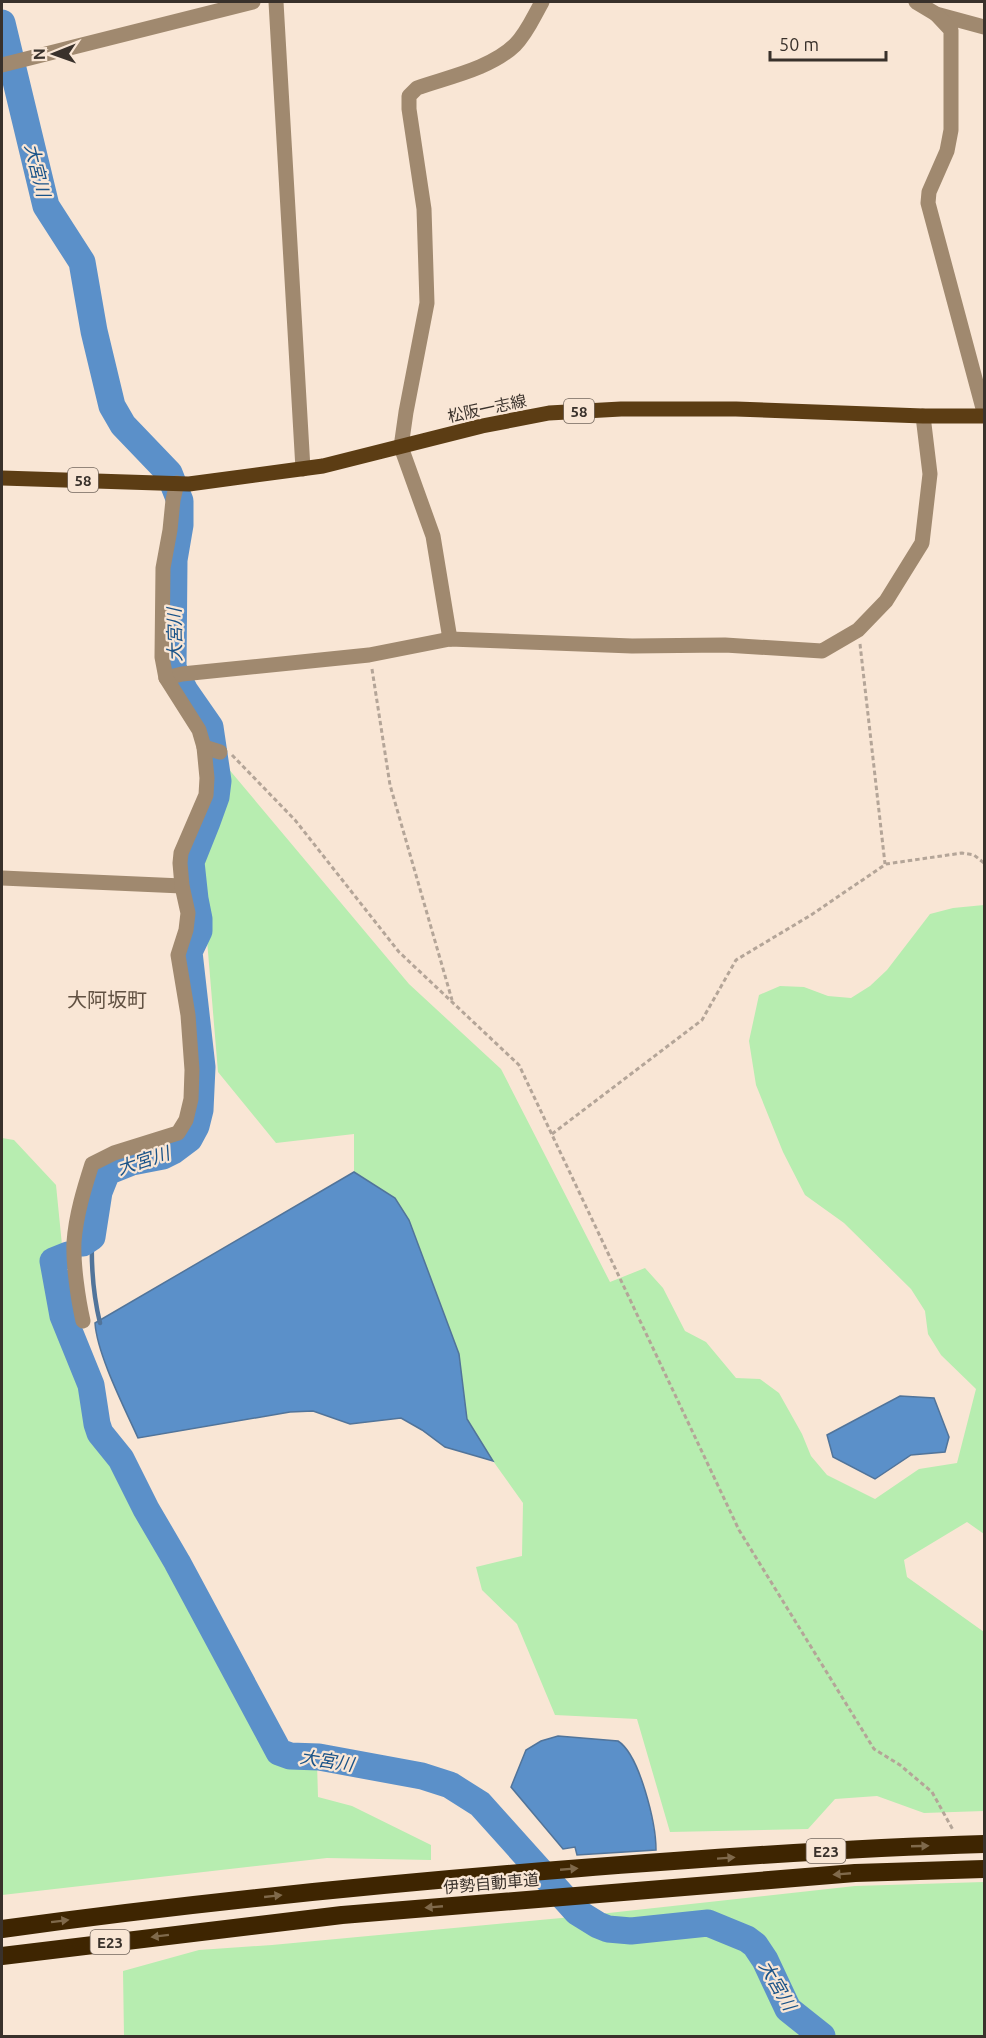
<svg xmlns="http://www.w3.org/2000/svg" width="986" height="2038" font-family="Ubuntu,'Noto Sans JP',sans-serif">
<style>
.green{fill:#b7edb0}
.water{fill:#5b90c9;stroke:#51749a;stroke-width:1.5}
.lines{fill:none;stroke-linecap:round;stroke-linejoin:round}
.stream{stroke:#51749a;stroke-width:4.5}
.river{stroke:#5b90c9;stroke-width:27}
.path{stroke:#b4a598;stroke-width:3;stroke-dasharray:4.5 3;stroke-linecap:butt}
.minor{stroke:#a0896f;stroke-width:15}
.major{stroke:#5c3d14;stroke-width:15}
.highway{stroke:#3e2501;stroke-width:18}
.oneway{fill:#7f694b}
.labels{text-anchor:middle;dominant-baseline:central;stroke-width:4.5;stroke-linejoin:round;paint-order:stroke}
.shield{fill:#f9e6d5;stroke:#73675e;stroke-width:1.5}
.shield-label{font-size:15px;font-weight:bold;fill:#39312b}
.street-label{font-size:16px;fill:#39312b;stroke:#f9e6d5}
.water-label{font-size:18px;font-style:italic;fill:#1a5388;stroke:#f9e6d5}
.quarter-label{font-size:20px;fill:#615142;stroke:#f9e6d5}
</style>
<rect width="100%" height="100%" fill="#f9e6d5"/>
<g class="green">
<polygon points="227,767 409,984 501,1069 610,1282 645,1268 663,1288 685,1331 706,1342 736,1378 760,1379 779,1393 802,1434 811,1456 827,1475 875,1499 919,1469 957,1463 976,1389 941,1355 928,1334 925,1311 911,1289 844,1223 805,1195 783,1152 756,1085 749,1041 759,995 780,986 804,987 828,996 851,998 870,986 887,970 930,914 953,908 984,905 984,1534 967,1522 904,1560 907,1577 984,1632 984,1811 924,1813 877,1796 835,1799 808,1829 670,1832 637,1719 555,1715 517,1624 482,1590 476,1567 522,1556 523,1503 493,1461 467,1420 459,1354 395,1198 354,1172 354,1134 276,1143 218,1072 200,856"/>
<polygon points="2,1138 14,1140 56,1185 69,1315 78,1370 95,1431 123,1489 234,1659 285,1749 317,1762 318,1797 352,1806 431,1845 431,1860 327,1858 2,1895"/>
<polygon points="984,1882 984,2036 124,2036 123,1971 199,1950 272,1945 572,1917 855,1886"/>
</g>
<g class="water">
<path d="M354 1172 395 1198 409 1220 459 1354 467 1419 493 1461 445 1447 422 1430 401 1418 350 1424 313 1411 290 1412 138 1438C124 1407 97 1354 95 1323Z"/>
<polygon points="900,1396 934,1398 949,1437 945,1452 911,1455 875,1479 833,1457 827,1435"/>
<path d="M558 1736 618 1741C640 1755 656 1824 656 1850L577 1855 575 1847 563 1849 511 1787 526 1750 541 1741Z"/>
</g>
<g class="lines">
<path class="stream" d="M92 1237C91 1267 93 1294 100 1323"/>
<g class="river">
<polyline points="2,23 46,206 82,262 94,331 112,406 123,425 169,473 180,501 180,525 174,560 173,668 185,691 210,727 218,781 216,797 207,822 191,862 195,899 199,919 199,931 189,952 202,1067 200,1110 196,1126 189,1139 173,1151 163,1156 132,1162 107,1172 99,1192 92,1237 83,1243"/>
<polyline points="68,1255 53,1261 63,1316 91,1385 97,1424 100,1433 121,1459 146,1509 177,1562 279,1752 290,1756 319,1757 422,1776 450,1785 480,1804 577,1912 598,1925 608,1929 631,1931 708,1923 747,1939 755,1945 765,1960 788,2009 822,2036"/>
</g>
<g class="path">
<polyline points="860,644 885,864"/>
<polyline points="372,669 390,785 452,1000"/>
<polyline points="232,755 295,820 399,952 519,1065 739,1530 874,1749 900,1765 932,1792 953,1830"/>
<polyline points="552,1134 702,1020 736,960 811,915 886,864 962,853 974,855 984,863"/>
</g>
<g class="minor">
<polyline points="276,2 303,469"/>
<polyline points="916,2 936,14 984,27"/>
<polyline points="936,14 951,30 951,130 947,151 929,192 928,203 984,412"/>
<polyline points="2,65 253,2"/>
<path d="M450 639 433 536 401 447 406 412 427 303 424 209 409 109V96L417 88C448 77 490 69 515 45 527 33 534 16 542 2"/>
<polyline points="166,678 182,674 369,655 450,639 632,646 725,645 822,651 858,630 886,601 922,543 930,474 923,416"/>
<polyline points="204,747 220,752"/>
<polyline points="2,878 182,886"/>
<path d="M83 1321C78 1299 73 1264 74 1242 76 1215 84 1189 92 1164L114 1153 178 1133 186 1120 191 1099 192 1070 188 1015 178 955 186 930 188 913 182 886 180 863 181 853 206 795 207 778 204 747 199 730 166 678 162 657 163 568 170 530 173 500 177 483"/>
</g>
<polyline class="major" points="2,478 189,484 323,466 482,426 549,413 621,409 736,409 923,416 984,416"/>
<g class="highway">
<path d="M2 1929C190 1903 379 1884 569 1869 707 1858 846 1848 984 1844"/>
<polyline points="2,1956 342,1915 855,1873 984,1869"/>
</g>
</g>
<defs><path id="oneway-solid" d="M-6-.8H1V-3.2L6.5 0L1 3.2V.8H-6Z" transform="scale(1.5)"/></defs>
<g class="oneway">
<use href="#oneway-solid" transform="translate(920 1846) rotate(-2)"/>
<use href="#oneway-solid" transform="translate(726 1858) rotate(-4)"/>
<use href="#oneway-solid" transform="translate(569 1869) rotate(-5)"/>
<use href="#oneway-solid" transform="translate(842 1874) rotate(175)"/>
<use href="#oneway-solid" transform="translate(273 1896) rotate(-6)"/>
<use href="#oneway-solid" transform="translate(434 1907) rotate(175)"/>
<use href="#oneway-solid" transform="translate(60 1921) rotate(-7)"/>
<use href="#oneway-solid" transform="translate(160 1936) rotate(173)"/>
</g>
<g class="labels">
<g class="shield">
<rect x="564" y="399" width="30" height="24" rx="4.5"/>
<rect x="68" y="468" width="30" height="24" rx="4.5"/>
<rect x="806.5" y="1839" width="39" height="24" rx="4.5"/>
<rect x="90.5" y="1930" width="39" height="24" rx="4.5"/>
</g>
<g class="shield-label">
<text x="579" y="411">58</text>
<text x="83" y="480">58</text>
<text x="826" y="1851">E23</text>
<text x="110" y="1942">E23</text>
</g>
<g class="street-label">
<text transform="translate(487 408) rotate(-12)">松阪一志線</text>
<text transform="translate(491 1883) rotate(-5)">伊勢自動車道</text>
</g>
<g class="water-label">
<text transform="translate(38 170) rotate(76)">大宮川</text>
<text transform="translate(174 635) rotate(-91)">大宮川</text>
<text transform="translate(143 1160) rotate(-18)">大宮川</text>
<text transform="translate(327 1760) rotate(9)">大宮川</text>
<text transform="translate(778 1985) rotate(60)">大宮川</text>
</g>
<g class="quarter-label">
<text x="107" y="999">大阿坂町</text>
</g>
</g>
<rect width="986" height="2038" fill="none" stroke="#39312b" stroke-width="6"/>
<g transform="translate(54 54) rotate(269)" stroke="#f9e6d5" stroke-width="4.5" paint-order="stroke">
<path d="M0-4.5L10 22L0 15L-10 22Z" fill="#39312b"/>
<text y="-9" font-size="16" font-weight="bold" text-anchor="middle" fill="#39312b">N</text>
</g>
<path d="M770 51v9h116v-9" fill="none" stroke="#39312b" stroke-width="3"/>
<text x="779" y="51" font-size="18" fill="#39312b" stroke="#f9e6d5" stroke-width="4.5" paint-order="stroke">50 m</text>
</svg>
